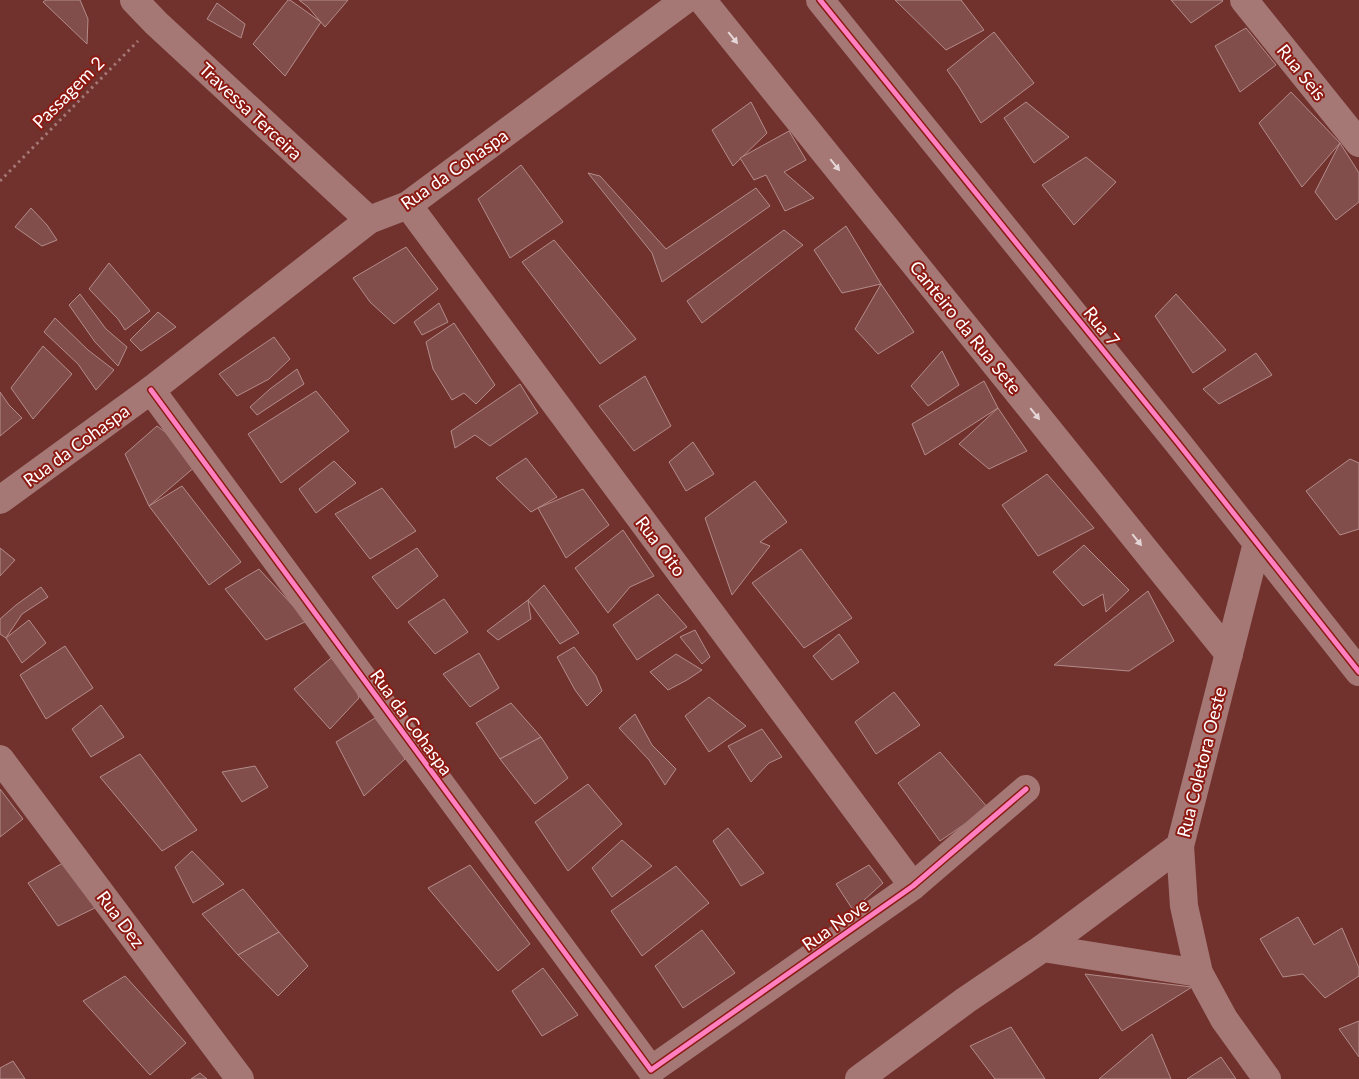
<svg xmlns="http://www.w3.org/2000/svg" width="1359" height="1079" font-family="Lato,sans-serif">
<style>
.building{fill:#814e4b;stroke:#b38c8a}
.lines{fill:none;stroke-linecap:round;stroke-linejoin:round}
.path{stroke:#a57875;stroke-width:3;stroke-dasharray:2.5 4;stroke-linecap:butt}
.minor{stroke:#a57875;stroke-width:28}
.cycleway-casing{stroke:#8c1a13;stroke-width:8}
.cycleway{stroke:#ff80c0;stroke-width:5}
.oneway{fill:#e4d6d6}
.labels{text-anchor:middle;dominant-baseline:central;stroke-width:4;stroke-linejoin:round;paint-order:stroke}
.street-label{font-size:18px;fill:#fff;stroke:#8c1a13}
</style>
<rect width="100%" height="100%" fill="#71322e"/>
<g class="building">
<polygon points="46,0 80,0 88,19 87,44 43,2"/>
<polygon points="288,0 290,0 321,22 285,76 253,44"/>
<polygon points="299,0 348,0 325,27 308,7"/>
<polygon points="895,0 961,0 984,30 946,50"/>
<polygon points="1171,0 1222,0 1223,1 1191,23"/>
<polygon points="217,3 245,24 241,38 207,19"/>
<polygon points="1246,28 1276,65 1240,92 1215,46"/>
<polygon points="994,32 1034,83 981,123 959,87 947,70"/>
<polygon points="1291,92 1340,143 1302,187 1259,123"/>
<polygon points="751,102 767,133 733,166 712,130"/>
<polygon points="1026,102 1069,137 1034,163 1004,118"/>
<polygon points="789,131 806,160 784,172 814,198 785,211 766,175 754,180 740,158"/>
<polygon points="1340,143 1359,173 1359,202 1336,220 1315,192"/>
<polygon points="1086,157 1116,182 1074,225 1042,185"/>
<polygon points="521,165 563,222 510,258 478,199"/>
<polygon points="588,173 600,176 666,249 756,188 770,206 662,282 652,253"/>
<polygon points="31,208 47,225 57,240 42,246 15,227"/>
<polygon points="846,226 881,284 842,293 814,250"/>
<polygon points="784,230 803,245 702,323 687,301"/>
<polygon points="554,240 636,339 600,364 522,262"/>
<polygon points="406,247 438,289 394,324 370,302 353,278"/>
<polygon points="109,263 150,311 125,330 118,319 89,289"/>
<polygon points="881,284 914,332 878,354 855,329"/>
<polygon points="80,294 106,329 127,347 118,366 95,342 69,305"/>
<polygon points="1176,294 1226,350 1193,373 1155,316"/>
<polygon points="439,303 448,322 422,335 414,322"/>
<polygon points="158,312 176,327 141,351 130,340"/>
<polygon points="55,318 88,350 114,370 96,390 78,364 44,332"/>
<polygon points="454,323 495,385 476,404 464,393 452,400 433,369 426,342"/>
<polygon points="274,337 290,359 269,379 237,396 219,374"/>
<polygon points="43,346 72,374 33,419 11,388"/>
<polygon points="942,351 959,385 928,406 911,386"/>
<polygon points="1256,353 1272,375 1219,404 1203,389"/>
<polygon points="297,369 304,384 257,415 250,407 270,389"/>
<polygon points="645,376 671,426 634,451 599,406"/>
<polygon points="984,381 998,408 925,455 912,424"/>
<polygon points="520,384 538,413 490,446 475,435 455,448 451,431"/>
<polygon points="316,391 349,431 281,483 248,434"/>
<polygon points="0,392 9,405 22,418 0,436"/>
<polygon points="998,408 1027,451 989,469 959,444"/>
<polygon points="157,426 203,460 149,506 125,454"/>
<polygon points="693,442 714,474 686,491 669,462"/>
<polygon points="526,458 557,497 531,512 496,478"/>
<polygon points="1350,459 1359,463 1359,529 1340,535 1306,491"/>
<polygon points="334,461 356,483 316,513 299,489"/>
<polygon points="1047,474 1094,528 1038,556 1002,505"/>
<polygon points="755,481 787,522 760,542 770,546 732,595 705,518"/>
<polygon points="182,486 241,562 209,585 149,506"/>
<polygon points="382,488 416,531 370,559 335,514"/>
<polygon points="583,489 609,525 566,558 538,508"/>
<polygon points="623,530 654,576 630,587 608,613 575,568"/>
<polygon points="1084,545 1129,590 1106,612 1103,594 1083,606 1053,572"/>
<polygon points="0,548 15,560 0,576"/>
<polygon points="417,548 438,576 397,609 372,577"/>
<polygon points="801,549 852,618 804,648 752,583"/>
<polygon points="259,569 307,621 266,640 225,589"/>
<polygon points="544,585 579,633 560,644 528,600"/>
<polygon points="41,587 48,597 22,614 6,638 0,634 0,619 16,605"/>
<polygon points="1148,591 1174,641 1129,671 1054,665"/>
<polygon points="658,594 687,627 637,660 613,625"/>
<polygon points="444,599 468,632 435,654 408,622"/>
<polygon points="528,600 531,619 498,640 487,631"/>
<polygon points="29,620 46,643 22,663 6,638"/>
<polygon points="695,630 710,657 702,664 680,637"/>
<polygon points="839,634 859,662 832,680 813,656"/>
<polygon points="65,646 93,688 46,719 20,675"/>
<polygon points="574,647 596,676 602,691 587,706 575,690 557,657"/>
<polygon points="342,649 359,698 330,729 294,689"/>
<polygon points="479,653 499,688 470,707 443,674"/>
<polygon points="676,654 702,670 687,680 668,690 650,672"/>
<polygon points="894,692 920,725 876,754 855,722"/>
<polygon points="709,697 746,726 709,752 685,716"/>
<polygon points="511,703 541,737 500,759 476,723"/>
<polygon points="101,705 124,737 91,757 72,729"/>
<polygon points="635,714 652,745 676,769 665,785 649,760 619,728"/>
<polygon points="375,718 405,759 364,796 336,742"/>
<polygon points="762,729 782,757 769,763 751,782 728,746"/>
<polygon points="541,737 568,778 535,804 500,759"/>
<polygon points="940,752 988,808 940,841 898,783"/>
<polygon points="140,754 197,830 162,851 100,777"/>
<polygon points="255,766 268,787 242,802 222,772"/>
<polygon points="588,784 622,824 568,871 535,822"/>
<polygon points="0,789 23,819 0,837"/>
<polygon points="728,828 764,873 741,886 713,841"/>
<polygon points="622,840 652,866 612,897 592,868"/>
<polygon points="192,851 224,884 193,903 175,867"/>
<polygon points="68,860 103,904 58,926 28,883"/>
<polygon points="470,865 530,944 498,971 428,888"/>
<polygon points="869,865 883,883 853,910 836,884"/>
<polygon points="676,866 709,903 642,956 611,911"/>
<polygon points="243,889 279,932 238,955 202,914"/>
<polygon points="1298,917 1314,945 1342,928 1359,968 1359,976 1325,998 1303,974 1283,977 1260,939"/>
<polygon points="702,930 735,973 683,1008 655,966"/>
<polygon points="279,932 308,966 278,996 238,955"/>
<polygon points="543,968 578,1015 542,1036 512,991"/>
<polygon points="1085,974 1192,987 1122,1031"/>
<polygon points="125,976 186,1043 150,1075 83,1001"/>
<polygon points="1359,1021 1359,1057 1339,1029"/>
<polygon points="1011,1027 1045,1079 995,1079 970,1046"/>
<polygon points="1152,1034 1171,1079 1099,1079"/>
<polygon points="1221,1057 1236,1079 1187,1079"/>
<polygon points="13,1061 25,1079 0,1079 0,1068"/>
<polygon points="200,1073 207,1079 191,1079"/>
</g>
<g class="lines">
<polyline class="path" points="0,181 138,41"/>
<g class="minor">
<polyline points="134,0 156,23 369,220"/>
<polyline points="702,0 1229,654"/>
<polyline points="820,0 1178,443 1359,672"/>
<polyline points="1244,0 1359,143"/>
<polyline points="408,205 913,886"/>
<polyline points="151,390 651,1070 913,886 1026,789"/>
<polyline points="0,500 151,390 369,220 408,205 685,0"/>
<polyline points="1257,543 1180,846 1184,906 1199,973 1224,1019 1267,1079"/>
<polyline points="0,759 240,1079"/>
<polyline points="1043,948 1199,973"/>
<polyline points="859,1079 966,1000 1043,948 1180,846"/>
</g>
<defs>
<g id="cycleway">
<polyline points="820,0 1178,443 1359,672"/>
<polyline points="151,390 651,1070 913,886 1026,789"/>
</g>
</defs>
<use href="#cycleway" class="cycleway-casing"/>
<use href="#cycleway" class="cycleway"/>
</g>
<defs><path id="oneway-solid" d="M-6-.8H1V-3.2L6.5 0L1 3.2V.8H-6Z" transform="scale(1.25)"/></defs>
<g class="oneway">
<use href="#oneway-solid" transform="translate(733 38) rotate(51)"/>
<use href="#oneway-solid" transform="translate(835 165) rotate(51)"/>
<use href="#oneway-solid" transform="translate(1035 414) rotate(51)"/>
<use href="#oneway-solid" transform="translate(1137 540) rotate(51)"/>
</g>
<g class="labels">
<g class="street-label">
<text transform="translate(1302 72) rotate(51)">Rua Seis</text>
<text transform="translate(68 92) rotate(-45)">Passagem 2</text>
<text transform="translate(251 111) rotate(43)">Travessa Terceira</text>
<text transform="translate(454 169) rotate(-35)">Rua da Cohaspa</text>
<text transform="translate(1102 326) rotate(51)">Rua 7</text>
<text transform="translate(966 327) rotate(51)">Canteiro da Rua Sete</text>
<text transform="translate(76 445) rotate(-36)">Rua da Cohaspa</text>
<text transform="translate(661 546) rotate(53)">Rua Oito</text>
<text transform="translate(412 722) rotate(54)">Rua da Cohaspa</text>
<text transform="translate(1201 762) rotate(-76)">Rua Coletora Oeste</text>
<text transform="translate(121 919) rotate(53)">Rua Dez</text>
<text transform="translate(835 924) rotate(-35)">Rua Nove</text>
</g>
</g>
</svg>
